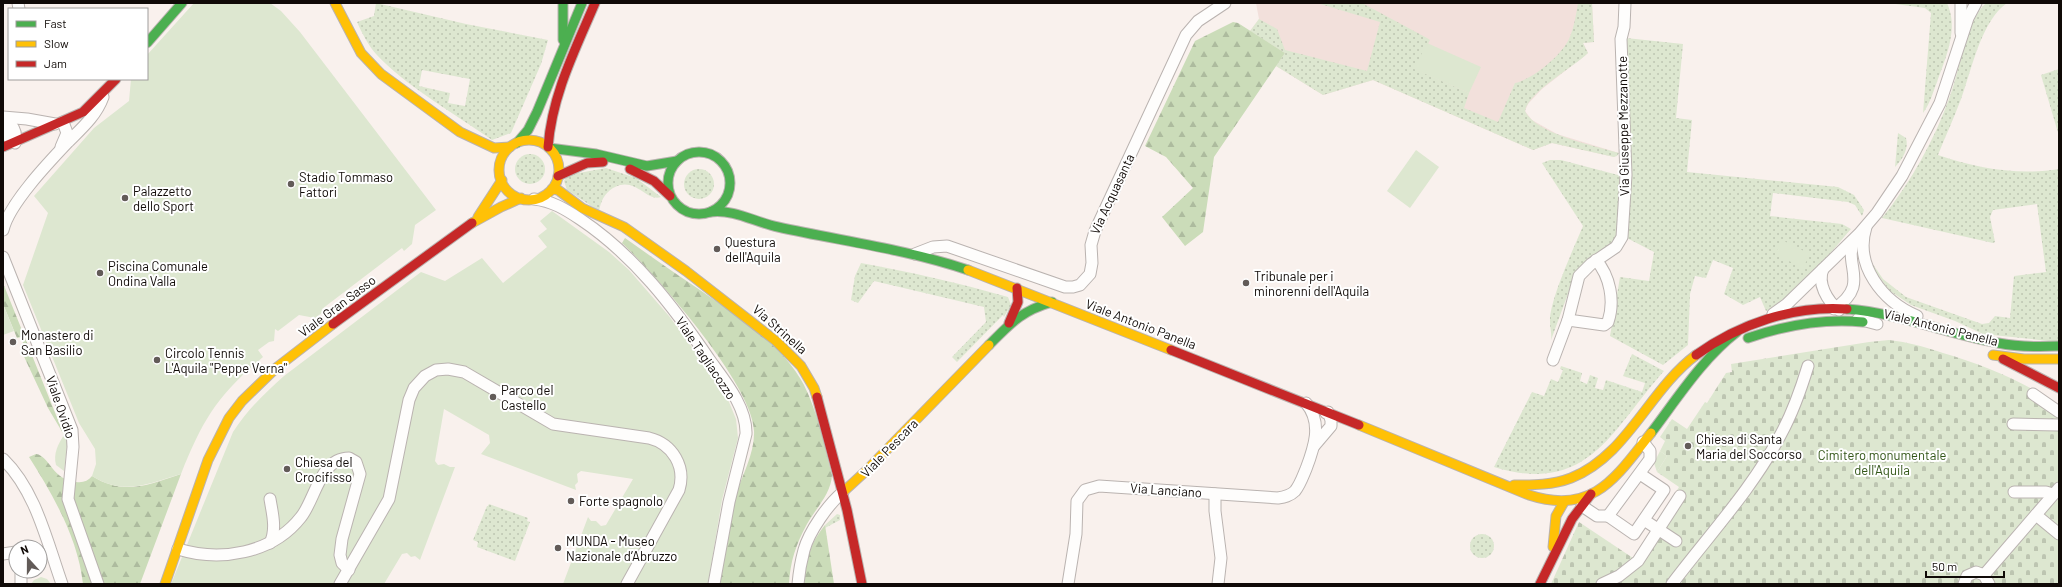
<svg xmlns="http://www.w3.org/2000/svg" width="2062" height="587" font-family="Barlow,sans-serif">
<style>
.education{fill:#f2e0db}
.grass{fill:url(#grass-dots);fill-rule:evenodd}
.forest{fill:url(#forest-firs)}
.cemetery{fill:url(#cemetery-stones)}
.green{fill:#dde7d0}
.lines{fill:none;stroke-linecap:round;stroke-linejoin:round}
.street-casing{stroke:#bab3b0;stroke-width:13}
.fast-casing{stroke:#bab3b0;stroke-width:11}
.slow-casing{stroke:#bab3b0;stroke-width:11}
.jam-casing{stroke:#bab3b0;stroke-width:11}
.street{stroke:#fefdfc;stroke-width:11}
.fast{stroke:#4caf50;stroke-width:9}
.slow{stroke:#ffc107;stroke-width:9}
.jam{stroke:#c62828;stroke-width:9}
.poi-dot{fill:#625b58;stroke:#fff;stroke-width:1.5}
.labels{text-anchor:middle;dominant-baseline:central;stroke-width:4;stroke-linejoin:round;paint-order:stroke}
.street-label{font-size:13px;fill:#100a07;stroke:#fff}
.poi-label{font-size:13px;fill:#100a07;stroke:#fff;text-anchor:start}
.park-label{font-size:13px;fill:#325517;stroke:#fff}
</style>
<defs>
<pattern id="grass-dots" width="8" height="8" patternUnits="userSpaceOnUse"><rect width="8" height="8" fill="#dde7d0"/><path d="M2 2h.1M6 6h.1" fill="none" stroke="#bdc5b1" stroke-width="1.8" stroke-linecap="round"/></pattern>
<pattern id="forest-firs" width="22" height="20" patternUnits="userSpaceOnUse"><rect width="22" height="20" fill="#cbdcb9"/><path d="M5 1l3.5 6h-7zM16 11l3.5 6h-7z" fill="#adbb9e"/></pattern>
<pattern id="cemetery-stones" width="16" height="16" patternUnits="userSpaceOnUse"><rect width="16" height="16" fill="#dde7d0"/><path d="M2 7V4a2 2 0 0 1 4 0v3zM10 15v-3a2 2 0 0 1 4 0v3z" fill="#bdc5b1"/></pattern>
</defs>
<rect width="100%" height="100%" fill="#f9f1ed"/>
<polygon class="education" points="1256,3 1592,3 1594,42 1583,43 1588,53 1542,89 1528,104 1525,111 1532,120 1557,134 1619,153 1614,157 1552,143 1533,150 1373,80 1323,95 1276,66 1285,53 1250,31 1259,19"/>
<g class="grass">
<path d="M376 3 466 24 548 40 541 64 511 133 492 140C457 115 404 85 376 54 368 45 362 33 357 22L374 16ZM422 70 470 79 465 106 448 103 450 93 419 86Z"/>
<path d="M1317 3H1362L1427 38 1430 40 1415 69 1469 93 1464 108 1498 122 1515 83C1533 79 1561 56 1569 39 1574 28 1576 15 1578 3H1592L1594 42 1583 43 1588 53C1574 67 1528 92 1525 111 1535 134 1596 146 1619 153L1617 156 1614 157 1552 143 1533 150 1373 80 1323 95 1276 66 1285 53 1250 31 1259 19 1277 29 1285 50 1367 71 1380 22Z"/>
<path d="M1888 3H1947C1959 29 1946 57 1937 82 1933 92 1930 104 1923 113L1931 13 1925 8Z"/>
<path d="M1986 3H2007C1981 21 1972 69 1961 99 1954 118 1945 137 1938 155 1976 168 2019 176 2059 169V342L1983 334 1955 321 1911 305 1890 291 1876 273 1870 260 1883 279 1906 297 1982 324 1989 323 1995 316 2010 318 2014 276 2046 272 2037 204 1993 210 1990 217 1995 242 1993 243 1882 218C1911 182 1935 139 1950 96 1960 70 1966 21 1986 3Z"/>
<path d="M1626 38 1683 44 1676 118 1692 120 1687 172 1838 187 1854 195 1864 210 1862 216 1855 205 1848 202 1773 193 1770 216 1842 224 1851 229C1831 252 1794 299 1766 311L1760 297 1743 305 1724 294 1733 268 1713 260 1706 278 1695 276 1690 294 1688 345 1663 365 1610 336 1620 277 1649 281 1654 252 1625 237Z"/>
<polygon points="2059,69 2059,136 2041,75"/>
<path d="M1898 133 1906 138C1909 148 1903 159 1895 167Z"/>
<circle cx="530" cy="169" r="15"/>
<path d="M1550 160H1561L1618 175 1622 180 1617 236 1614 243 1589 259 1576 272 1551 340C1552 333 1550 329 1550 322 1549 301 1574 248 1583 226L1542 163Z"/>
<path d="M606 168 636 178 661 197C646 202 635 175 613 188 604 194 601 201 599 211L567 190 564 181 568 175Z"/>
<circle cx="699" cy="184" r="15"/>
<path d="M861 263C911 272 959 283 1008 297L1011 305 1004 317 1003 315 957 362 952 357 986 322 984 307 874 281 858 303 851 300 855 276Z"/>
<path d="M1632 354 1664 371C1612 429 1589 496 1494 467L1532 392 1544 396 1551 379 1558 382 1563 370 1560 369 1561 366 1582 373 1580 381 1587 384 1590 375 1598 378 1595 388 1603 390 1606 380 1642 392 1645 383 1623 376Z"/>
<polygon points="489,504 528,518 527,521 530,522 515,561 477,547 478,542 473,540 487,506 488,506"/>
<polygon points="837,514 840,515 840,520 825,528 825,525"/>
<circle cx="1482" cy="546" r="12"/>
</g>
<g class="forest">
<polygon points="1233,22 1238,23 1285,53 1214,157 1203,232 1185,246 1162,217 1193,188 1166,157 1145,146 1195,41"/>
<path d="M625 238C650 256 675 273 700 290 737 316 782 344 804 385 818 413 824 445 832 475 831 494 816 508 807 524 796 544 790 562 789 584H720C724 554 728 524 736 495 742 475 755 453 754 431 753 385 656 275 622 243Z"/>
<polygon points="3,283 64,435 48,408 20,348 24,346 21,337 17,338 3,304"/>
<path d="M36 454C50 456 52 480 76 482 83 483 88 481 92 476 124 496 148 485 181 474L140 584H83C78 538 53 495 29 457Z"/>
<path d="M825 525 834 584H804C805 560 810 544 825 525Z"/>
</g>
<path class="cemetery" d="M1889 340C1908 342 1925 347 1943 353 1984 365 2024 381 2059 406V584H1551L1579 522 1633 558 1679 487 1657 472 1667 456 1660 451 1665 441 1660 437 1672 419 1687 429 1705 402 1707 403 1726 373 1732 372 1731 364 1869 342Z"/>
<g class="green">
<path d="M194 3H270L281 11 300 32 436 210 415 225 412 244 404 251 402 248 322 309 323 312 315 318 299 315 278 331 275 329 274 341 269 342 258 350 263 357C217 396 203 419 181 474 147 484 124 496 92 476L96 464 95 449 79 423 23 285 48 213 34 196 94 128 129 101 131 79H147V55Z"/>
<polygon points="1427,43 1481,67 1469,93 1414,69"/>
<polygon points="1416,150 1439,167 1410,208 1387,191"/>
<path d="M552 211 609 252 629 270 669 316 705 365 729 402 736 419 738 438 722 500 708 584H563L588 517 591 521H596L601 526 606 525 633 479 581 471 577 474 578 482 575 485 576 490 481 454 490 443 489 435 444 409 435 461 438 465 444 464 450 467H455L420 560 415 556 411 557 407 553 402 554 384 584H171L233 432C247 410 265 393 284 376L421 272 445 281 482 258 503 283 547 247 538 236 547 229 540 221Z"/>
<polygon points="1782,240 1810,254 1803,268 1775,254"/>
<polygon points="3,304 14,331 3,335"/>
<path d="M64 435 68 438 64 471 56 465C53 454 58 444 64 435Z"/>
<polygon points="1660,451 1667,456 1657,472 1654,463"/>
<polygon points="41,577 47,579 51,584 31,584 34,580"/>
</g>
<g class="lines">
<defs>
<g id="street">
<polyline points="18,3 19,9"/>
<polyline points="1961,3 1961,33"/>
<polyline points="3,117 27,119 55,124"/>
<path d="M3 118C12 123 18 132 15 143L9 138 3 128"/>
<polyline points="61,147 67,133 63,122"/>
<path d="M534 199C552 201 565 209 580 219 634 255 673 306 709 359 724 380 747 407 746 434L729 502 714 584"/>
<path d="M1866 227C1854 265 1882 301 1917 316"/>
<path d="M3 230C9 204 49 162 68 142 82 128 96 116 103 97"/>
<polyline points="915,254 933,247 947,246 1065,287 1073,287 1080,285 1090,274 1092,263 1091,245 1095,231 1186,35 1198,21 1225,3"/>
<polyline points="3,257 72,430 73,447 68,499 98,584"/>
<path d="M1823 269C1817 283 1827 301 1839 310"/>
<path d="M1834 309C1873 283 1840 264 1856 238"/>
<polyline points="1773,314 1787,304 1859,234 1877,213 1902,176 1940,103 1968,18 1976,3"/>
<polyline points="1858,319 1877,324"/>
<path d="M1568 320 1604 325 1608 322C1615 301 1610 276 1596 260"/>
<polyline points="1553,360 1568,320 1579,276 1591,264 1616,247 1622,237 1626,175 1621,39 1624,27 1625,3"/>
<polyline points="2033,394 2059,412"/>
<polyline points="2013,424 2059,425"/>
<polyline points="1314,446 1331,426 1331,420 1328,412 1326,413"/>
<path d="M3 459C36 491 47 542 62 584"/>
<polyline points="1640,474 1664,490 1634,534 1608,516 1650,459 1650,451 1643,442"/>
<polyline points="2014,492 2046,492 2053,494"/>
<polyline points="1215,494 1215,511 1221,558 1218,584"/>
<path d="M270 499C272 512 277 529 270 543"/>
<polyline points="1582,506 1597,516 1608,516"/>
<polyline points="2036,515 2059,534"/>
<polyline points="1644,520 1676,541"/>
<path d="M178 549C220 562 272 554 301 517 315 500 320 458 349 458L356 462 360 474 342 539 340 555 342 563 349 570"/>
<polyline points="3,554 16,552"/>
<polyline points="21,571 21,584"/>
<polyline points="1984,575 2059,488"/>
<path d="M340 584 389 499 409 400 414 388 425 376 436 370 448 369 464 372 553 424 649 438C673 444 686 467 679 490L627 584"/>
<path d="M798 584C799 573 801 561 804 550 809 532 828 504 843 492"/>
<path d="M1068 584 1076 534 1077 501 1085 490 1099 486 1278 498C1284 497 1290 496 1295 491 1300 485 1303 476 1306 469 1314 448 1323 423 1306 403"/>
<polyline points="1602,584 1619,576 1638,561 1680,496"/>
<path d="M1672 584C1709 535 1753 488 1781 434 1793 412 1801 389 1808 366"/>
<polyline points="1964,584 1967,576 1976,572 1984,575 1989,584"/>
</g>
<g id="fast">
<polyline points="563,3 563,40"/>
<polyline points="147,43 182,3"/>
<polyline points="517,143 528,130 537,112 582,3"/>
<polyline points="549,148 596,154 647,166 677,161"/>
<circle cx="699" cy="183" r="31"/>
<path d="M710 212C735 209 754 222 778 227 841 241 906 249 968 270"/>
<path d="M1847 309C1899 313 1947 334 1998 343 2018 347 2038 347 2059 346"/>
<path d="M1748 338C1786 325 1823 318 1863 322"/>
<path d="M989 345C1011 323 1021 311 1052 302"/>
<path d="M1651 433C1677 399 1702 359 1737 332"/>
</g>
<g id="slow">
<polyline points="335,3 361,53 381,74 460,132 494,148 510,147"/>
<circle cx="529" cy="170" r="30"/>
<polyline points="552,189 558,190 582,208 624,227 686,271 776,341 801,366 814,388 817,397"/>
<polyline points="478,217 502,180"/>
<polyline points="472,223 501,207 521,198"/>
<polyline points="968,270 1171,350"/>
<polyline points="1993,355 2024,359 2059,359"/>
<path d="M1359 425 1529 495C1593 516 1616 477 1651 433"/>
<path d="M1514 485C1533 485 1553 485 1571 478 1627 456 1649 390 1696 355"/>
<polyline points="843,492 867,470 989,345"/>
<polyline points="1553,547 1556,516 1564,502"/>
<polyline points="165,584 208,460 229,418 242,401 276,368 333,324"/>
</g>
<g id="jam">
<polyline points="3,147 83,112 116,79"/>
<path d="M548 147C552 95 575 50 595 3"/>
<polyline points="630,169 654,181 670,196"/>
<polyline points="558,176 587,163 603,162"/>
<polyline points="1009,323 1018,302 1017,288"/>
<polyline points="333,324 472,223"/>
<polyline points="1171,350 1359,425"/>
<path d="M1696 355C1739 324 1794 305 1847 309"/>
<polyline points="2003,359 2059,388"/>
<polyline points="817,397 847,510 862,584"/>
<polyline points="1540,584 1572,519 1591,494"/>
</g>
</defs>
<use href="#street" class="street-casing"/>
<use href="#fast" class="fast-casing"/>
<use href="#slow" class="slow-casing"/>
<use href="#jam" class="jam-casing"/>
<use href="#street" class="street"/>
<use href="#fast" class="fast"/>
<use href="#slow" class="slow"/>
<use href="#jam" class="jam"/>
</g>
<g class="poi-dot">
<circle cx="291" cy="184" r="4"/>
<circle cx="125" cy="198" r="4"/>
<circle cx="717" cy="249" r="4"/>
<circle cx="100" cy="273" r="4"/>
<circle cx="1246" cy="283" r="4"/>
<circle cx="13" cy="342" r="4"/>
<circle cx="157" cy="360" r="4"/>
<circle cx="493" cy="397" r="4"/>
<circle cx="1688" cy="446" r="4"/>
<circle cx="287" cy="469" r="4"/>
<circle cx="571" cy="501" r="4"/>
<circle cx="558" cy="548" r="4"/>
</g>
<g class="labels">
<g class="street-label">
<text transform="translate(1623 126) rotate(-91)">Via Giuseppe Mezzanotte</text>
<text transform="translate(1112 194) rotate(-65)">Via Acquasanta</text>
<text transform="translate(337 306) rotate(-37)">Viale Gran Sasso</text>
<text transform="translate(1141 324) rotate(21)">Viale Antonio Panella</text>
<text transform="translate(1941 327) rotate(14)">Viale Antonio Panella</text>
<text transform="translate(780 329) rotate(41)">Via Strinella</text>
<text transform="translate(706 358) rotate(56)">Viale Tagliacozzo</text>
<text transform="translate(61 407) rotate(71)">Viale Ovidio</text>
<text transform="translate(889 448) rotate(-46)">Viale Pescara</text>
<text transform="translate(1166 490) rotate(4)">Via Lanciano</text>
</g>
<g class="poi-label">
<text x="299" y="177">Stadio Tommaso<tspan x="299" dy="15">Fattori</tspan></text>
<text x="133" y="191">Palazzetto<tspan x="133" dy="15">dello Sport</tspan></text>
<text x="725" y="242">Questura<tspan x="725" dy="15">dell'Aquila</tspan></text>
<text x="108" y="266">Piscina Comunale<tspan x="108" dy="15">Ondina Valla</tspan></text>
<text x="1254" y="276">Tribunale per i<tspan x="1254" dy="15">minorenni dell'Aquila</tspan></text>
<text x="21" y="335">Monastero di<tspan x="21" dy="15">San Basilio</tspan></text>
<text x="165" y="353">Circolo Tennis<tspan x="165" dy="15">L'Aquila "Peppe Verna"</tspan></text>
<text x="501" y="390">Parco del<tspan x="501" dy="15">Castello</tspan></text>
<text x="1696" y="439">Chiesa di Santa<tspan x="1696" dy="15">Maria del Soccorso</tspan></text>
<text x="295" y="462">Chiesa del<tspan x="295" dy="15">Crocifisso</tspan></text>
<text x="579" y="501">Forte spagnolo</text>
<text x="566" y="541">MUNDA - Museo<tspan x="566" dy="15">Nazionale d’Abruzzo</tspan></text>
</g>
<g class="park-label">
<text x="1882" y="455">Cimitero monumentale<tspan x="1882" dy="15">dell'Aquila</tspan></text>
</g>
</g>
<rect width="2062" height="587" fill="none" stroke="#100a07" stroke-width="8"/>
<rect x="8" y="8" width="140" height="72" fill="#ffffff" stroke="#9f9d9c"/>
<rect x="16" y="21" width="20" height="6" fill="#4caf50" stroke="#9f9d9c"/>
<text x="44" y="28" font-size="12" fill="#100a07">Fast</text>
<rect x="16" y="41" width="20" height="6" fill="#ffc107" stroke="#9f9d9c"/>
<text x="44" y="48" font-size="12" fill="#100a07">Slow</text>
<rect x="16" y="61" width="20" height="6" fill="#c62828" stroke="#9f9d9c"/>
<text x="44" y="68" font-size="12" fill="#100a07">Jam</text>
<g transform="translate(28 559) rotate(339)"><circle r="19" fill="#ffffff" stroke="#9f9d9c"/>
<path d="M0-3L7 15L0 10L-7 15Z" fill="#625b58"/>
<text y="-6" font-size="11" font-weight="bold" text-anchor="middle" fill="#100a07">N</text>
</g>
<path d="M1926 571v6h78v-6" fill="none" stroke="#100a07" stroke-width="2"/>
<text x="1932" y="571" font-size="12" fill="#100a07" stroke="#ffffff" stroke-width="3" paint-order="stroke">50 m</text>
</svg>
